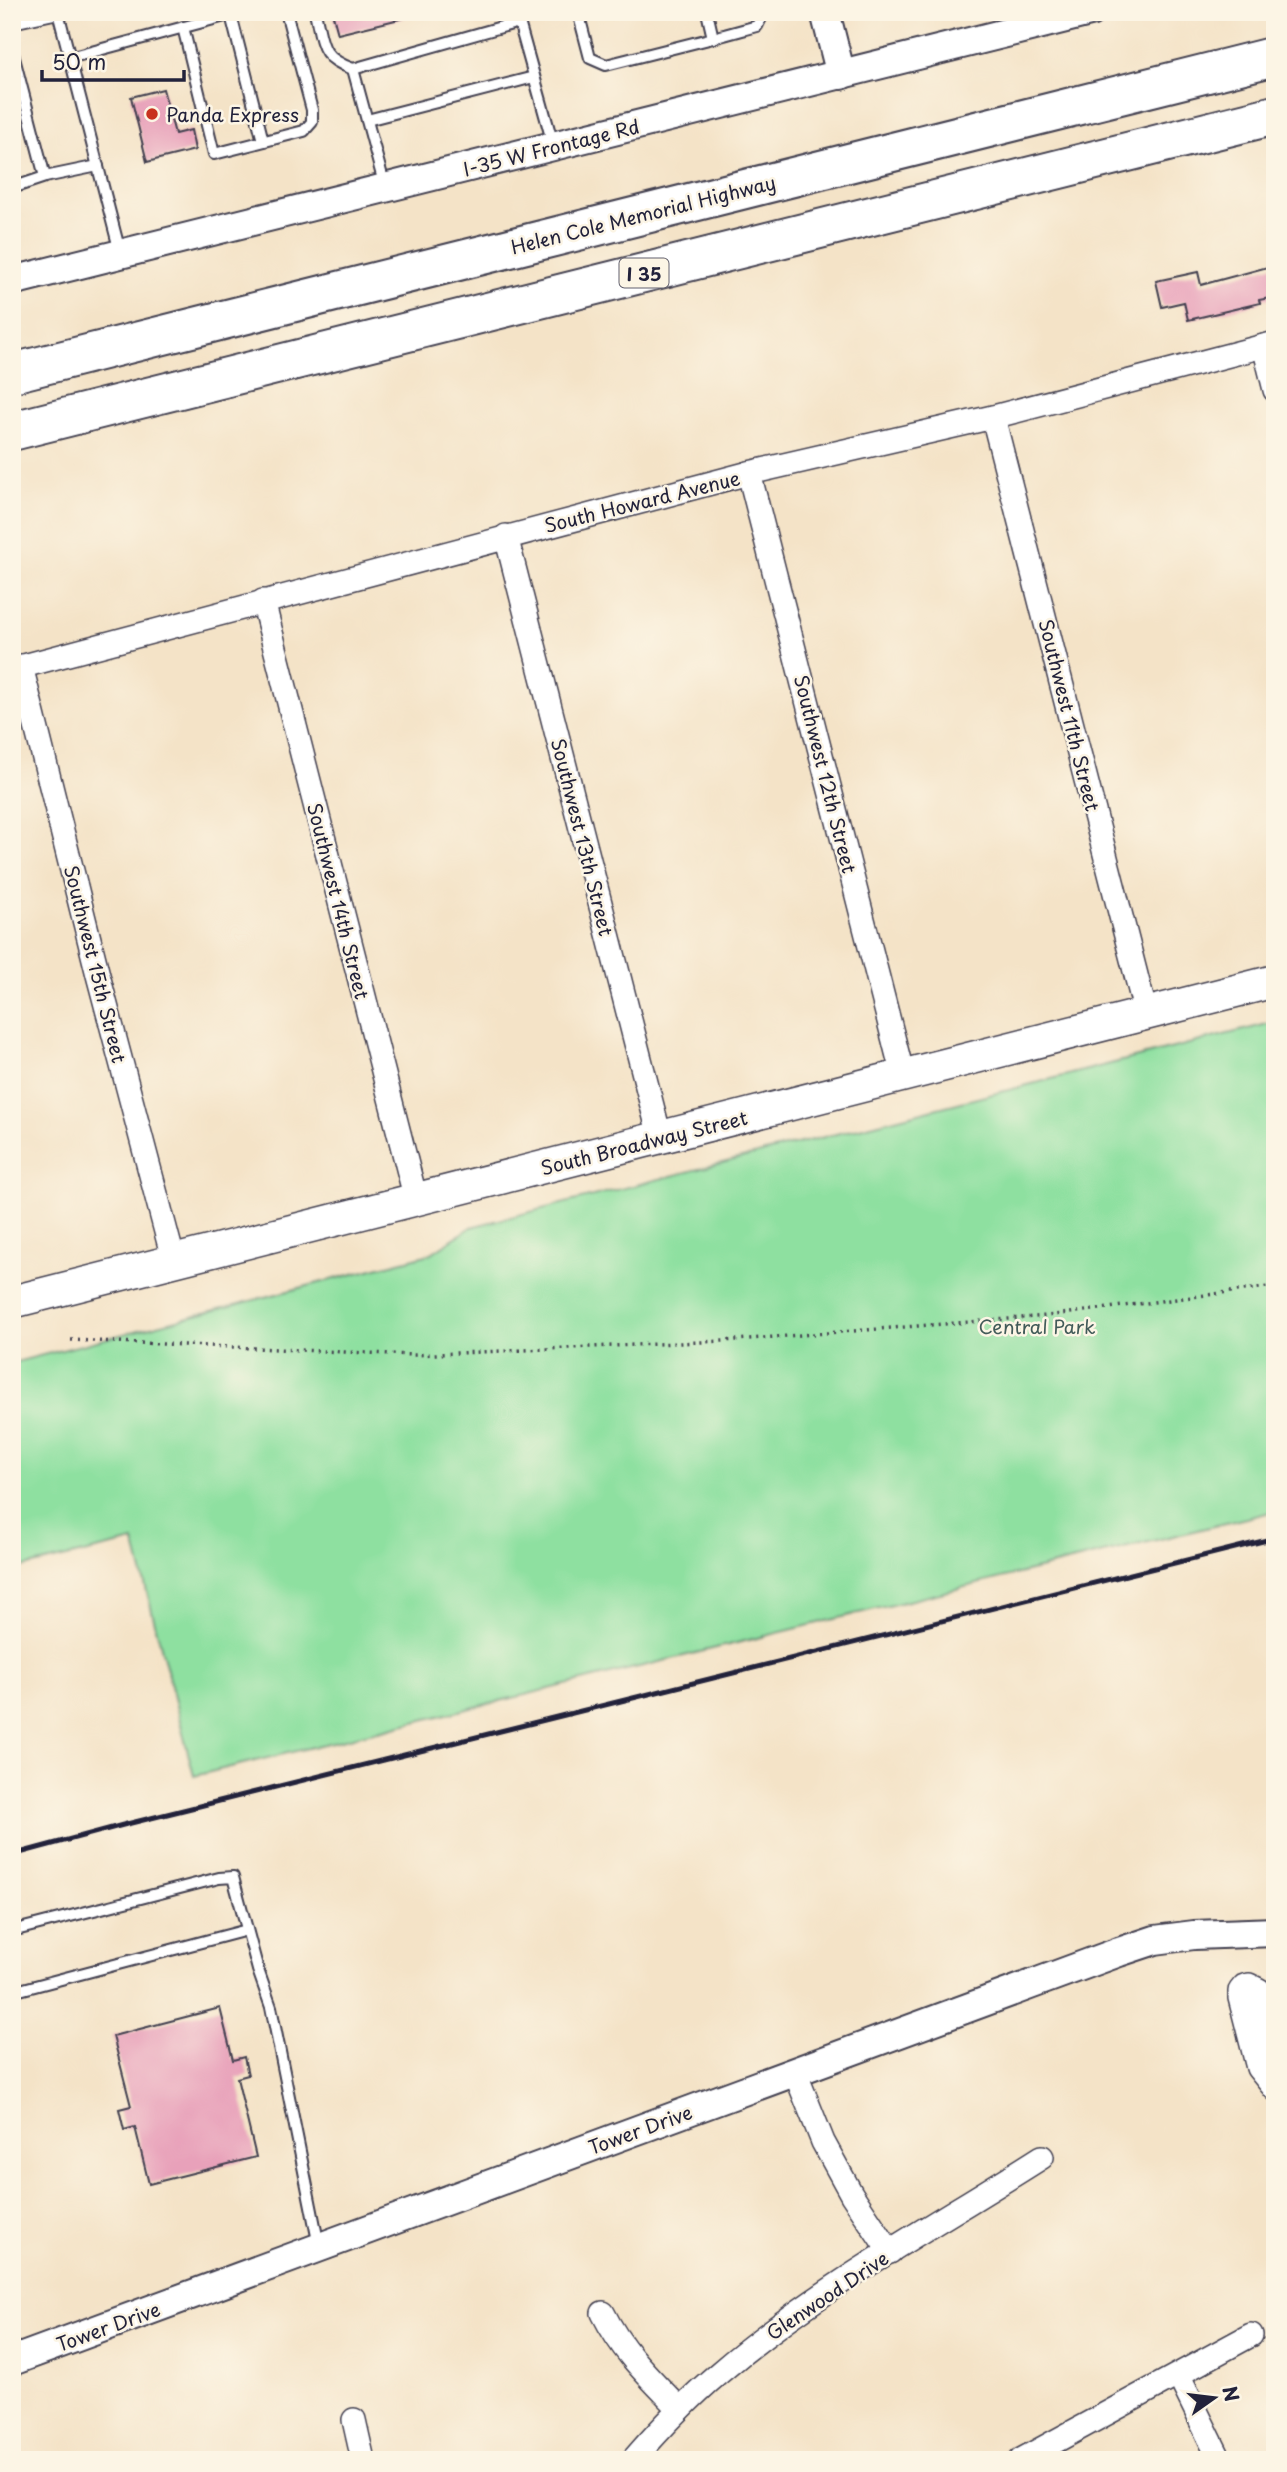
<svg xmlns="http://www.w3.org/2000/svg" width="1287" height="2472" font-family="'Playpen Sans',sans-serif">
<style>
.green{fill:#8ee0a0;stroke:#58816e;stroke-width:2}
.building{fill:#e8a1ba}
.lines{fill:none;stroke-linecap:round;stroke-linejoin:round}
.service-casing{stroke:#423f50;stroke-width:14}
.minor-casing{stroke:#423f50;stroke-width:26}
.tertiary-casing{stroke:#423f50;stroke-width:32}
.secondary-casing{stroke:#423f50;stroke-width:35}
.motorway-casing{stroke:#423f50;stroke-width:42}
.path{stroke:#423f50;stroke-width:3.5;stroke-dasharray:2 5;stroke-linecap:butt}
.service{stroke:#fff;stroke-width:10}
.minor{stroke:#fff;stroke-width:23}
.tertiary{stroke:#fff;stroke-width:28}
.secondary{stroke:#fff;stroke-width:32}
.motorway{stroke:#fff;stroke-width:38}
.rail{stroke:#22223b;stroke-width:5}
.poi-dot{fill:#c8321e;stroke:#fcf5e5;stroke-width:2.5}
.labels{text-anchor:middle;dominant-baseline:central;stroke-width:5;stroke-linejoin:round;paint-order:stroke}
.shield{fill:#fcf5e5;stroke:#63616e;stroke-width:2}
.shield-label{font-size:18px;font-weight:bold;fill:#22223b}
.poi-label{font-size:19px;fill:#22223b;stroke:#fcf5e5;text-anchor:start}
.street-label{font-size:19px;fill:#22223b;stroke:#fcf5e5}
.park-label{font-size:19px;fill:#425b59;stroke:#fcf5e5}
</style>
<rect width="100%" height="100%" fill="#fcf5e5"/>
<filter id="ink" filterUnits="userSpaceOnUse"><feTurbulence type="fractalNoise" baseFrequency=".0143" numOctaves="2"/><feDisplacementMap in="SourceGraphic" scale="14" xChannelSelector="R" yChannelSelector="G"/><feConvolveMatrix kernelMatrix="1 2 1 2 8 2 1 2 1" color-interpolation-filters="sRGB"/></filter>
<filter id="wash" filterUnits="userSpaceOnUse"><feTurbulence type="fractalNoise" baseFrequency=".00686" numOctaves="4" result="noise"/><feDisplacementMap in="SourceGraphic" scale="28" xChannelSelector="R" yChannelSelector="G"/><feGaussianBlur stdDeviation="1.57" result="paint"/><feColorMatrix in="noise" values="0 0 0 0 0 0 0 0 0 0 0 0 0 0 0 0 0 1.4 0 .05"/><feComposite in="paint" operator="in"/></filter>
<g filter="url(#wash)">
<rect width="100%" height="100%" fill="#f4e3c7"/>
<polygon class="green" points="1275,1022 1275,1511 194,1776 134,1541 12,1570 12,1363 430,1254 471,1227"/>
<g id="blocks">
<g class="building">
<polygon points="332,12 404,12 404,18 338,34"/>
<polygon points="163,89 175,134 191,130 195,150 147,162 131,97"/>
<polygon points="1275,265 1275,297 1259,300 1260,303 1188,320 1184,302 1162,307 1156,281 1198,272 1201,285"/>
<polygon points="220,2008 233,2060 244,2057 248,2075 237,2078 256,2157 149,2184 135,2127 124,2130 119,2109 131,2106 113,2036"/>
</g>
</g>
</g>
<g filter="url(#ink)">
<use href="#blocks" fill-opacity="0" stroke="#423f50" stroke-width="2"/>
<g class="lines">
<defs>
<g id="service">
<polyline points="58,12 120,252"/>
<path d="M315 12C323 44 319 57 353 69"/>
<polyline points="578,12 590,58 606,65 713,38 707,12"/>
<polyline points="231,15 263,141"/>
<polyline points="12,23 58,13"/>
<polyline points="183,27 214,154 304,131 312,122 312,110 286,12"/>
<polyline points="713,38 757,26 764,12"/>
<polyline points="12,50 45,177 12,188"/>
<polyline points="69,58 240,12"/>
<polyline points="367,120 534,77"/>
<polyline points="45,177 98,166"/>
<polyline points="385,187 353,69 519,22 553,144"/>
<polyline points="12,1931 219,1878 233,1877 258,1970 271,2007 319,2246"/>
<polyline points="12,1992 247,1930"/>
</g>
<g id="minor">
<polyline points="1264,346 1275,390"/>
<polyline points="993,417 1146,1014"/>
<polyline points="749,473 903,1076"/>
<polyline points="506,536 660,1137"/>
<polyline points="263,601 416,1200"/>
<polyline points="21,666 98,975 174,1262"/>
<polyline points="12,669 749,473 993,417 1275,343"/>
<polyline points="1275,2050 1259,1990 1249,1985 1244,1986 1240,1991 1240,1998 1258,2068 1275,2089"/>
<polyline points="795,2072 823,2142 852,2195 890,2252"/>
<path d="M603 2313C623 2353 649 2377 680 2409"/>
<polyline points="1179,2376 1220,2460"/>
<polyline points="354,2420 363,2460"/>
<path d="M633 2460C660 2429 688 2399 719 2373 818 2288 934 2226 1042 2157"/>
<polyline points="1021,2460 1251,2335"/>
</g>
<g id="tertiary">
<polyline points="825,12 841,75"/>
<polyline points="12,281 1090,12"/>
<polyline points="12,2361 1119,1952 1155,1940 1194,1935 1275,1932"/>
</g>
<polyline id="secondary" points="12,1302 1275,981"/>
<g id="motorway">
<polyline points="12,373 1275,56"/>
<polyline points="12,431 1275,115"/>
</g>
</defs>
<use href="#service" class="service-casing"/>
<use href="#minor" class="minor-casing"/>
<use href="#tertiary" class="tertiary-casing"/>
<use href="#secondary" class="secondary-casing"/>
<use href="#motorway" class="motorway-casing"/>
<polyline class="path" points="71,1340 414,1355 723,1341 1047,1316 1275,1286"/>
<use href="#service" class="service"/>
<use href="#minor" class="minor"/>
<use href="#tertiary" class="tertiary"/>
<use href="#secondary" class="secondary"/>
<use href="#motorway" class="motorway"/>
<polyline class="rail" points="12,1855 123,1825 1275,1538"/>
</g>
</g>
<circle class="poi-dot" cx="152" cy="114" r="7"/>
<g class="labels">
<rect class="shield" x="619.5" y="258.5" width="49" height="29" rx="5"/>
<g class="shield-label">
<text x="644" y="273">I 35</text>
</g>
<g class="poi-label">
<text x="166" y="114">Panda Express</text>
</g>
<g class="street-label">
<text transform="translate(551 147) rotate(-14)">I-35 W Frontage Rd</text>
<text transform="translate(643 214) rotate(-14)">Helen Cole Memorial Highway</text>
<text transform="translate(642 501) rotate(-14)">South Howard Avenue</text>
<text transform="translate(1070 715) rotate(76)">Southwest 11th Street</text>
<text transform="translate(826 774) rotate(76)">Southwest 12th Street</text>
<text transform="translate(583 837) rotate(76)">Southwest 13th Street</text>
<text transform="translate(339 901) rotate(76)">Southwest 14th Street</text>
<text transform="translate(96 964) rotate(76)">Southwest 15th Street</text>
<text transform="translate(644 1142) rotate(-14)">South Broadway Street</text>
<text transform="translate(640 2129) rotate(-20)">Tower Drive</text>
<text transform="translate(827 2295) rotate(-34)">Glenwood Drive</text>
<text transform="translate(108 2326) rotate(-20)">Tower Drive</text>
</g>
<g class="park-label">
<text x="1037" y="1326">Central Park</text>
</g>
</g>
<rect width="1287" height="2472" fill="none" stroke="#fcf5e5" stroke-width="42"/>
<g transform="translate(1214 2398) rotate(76)" stroke="#fcf5e5" stroke-width="5" paint-order="stroke">
<path d="M0-5L12 26L0 18L-12 26Z" fill="#22223b"/>
<text y="-10" font-size="19" font-weight="bold" text-anchor="middle" fill="#22223b">N</text>
</g>
<path d="M42 70v10h142v-10" fill="none" stroke="#22223b" stroke-width="3.5"/>
<text x="52" y="70" font-size="21" fill="#22223b" stroke="#fcf5e5" stroke-width="5" paint-order="stroke">50 m</text>
</svg>
